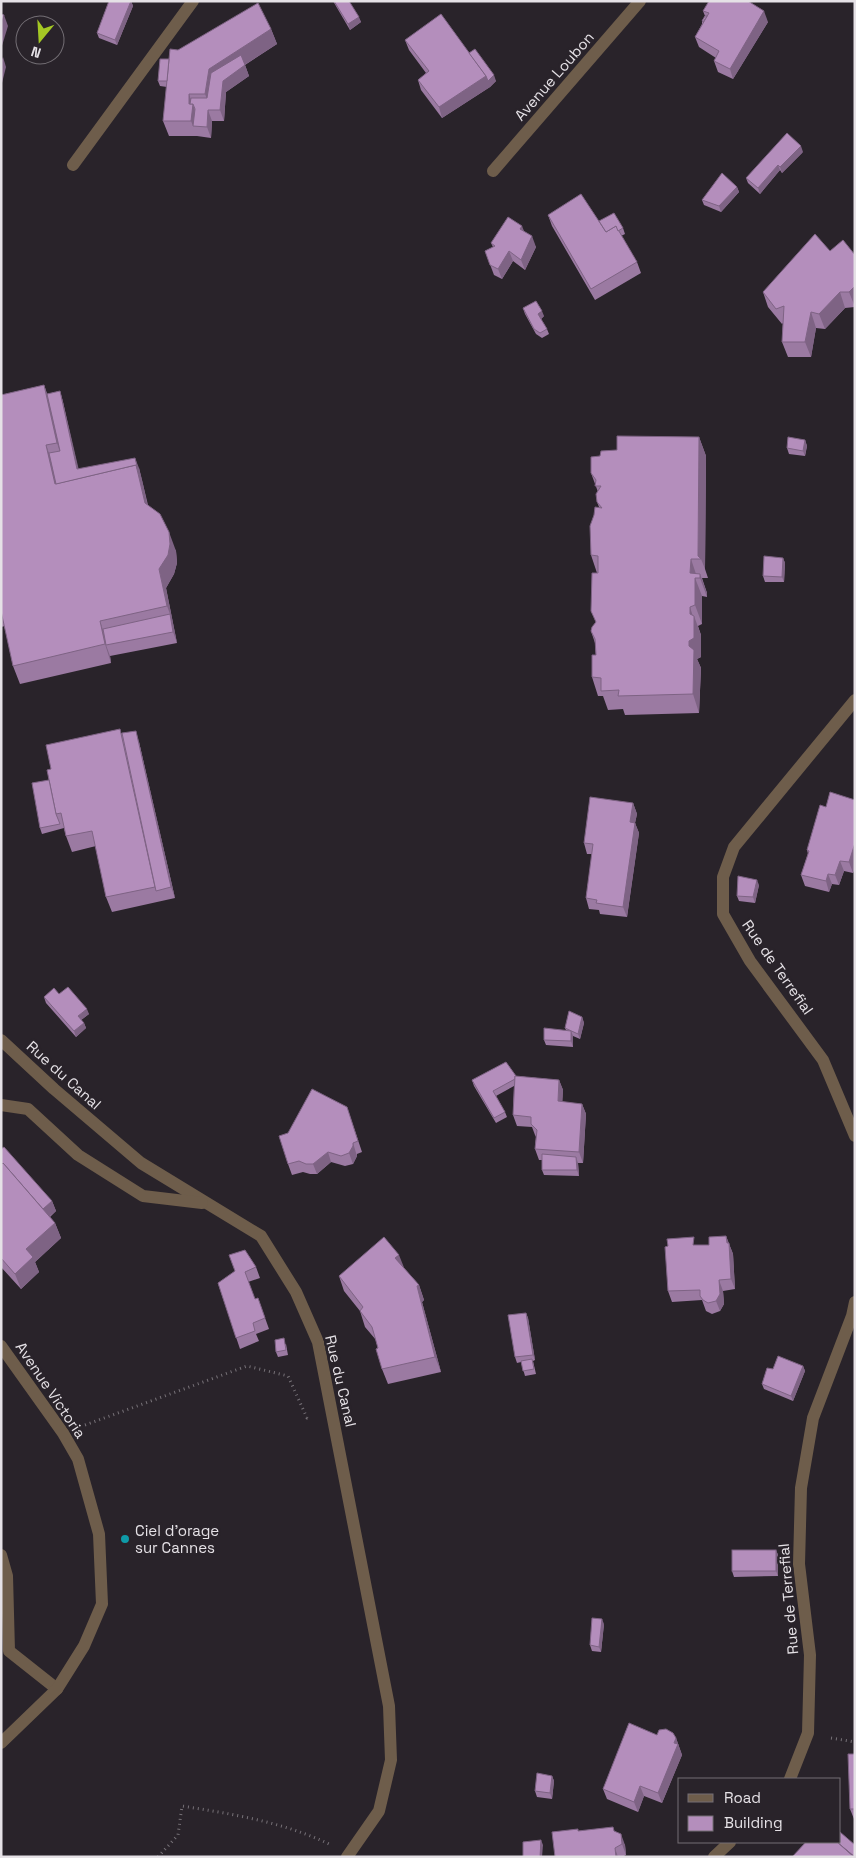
<svg xmlns="http://www.w3.org/2000/svg" width="856" height="1858" font-family="'Space Grotesk',sans-serif">
<style>
.lines{fill:none;stroke-linecap:round;stroke-linejoin:round}
.path{stroke:#777278;stroke-width:3;stroke-dasharray:1 4;stroke-linecap:butt}
.lane{stroke:#6e5d4b;stroke-width:12}
.street{stroke:#6e5d4b;stroke-width:12}
.wall{fill:#9b7aa2}
.shaded-wall{fill:#7e6384}
.building{fill:#b48ebc;stroke:#7e6384}
.culture-dot{fill:#0f9aa8;stroke:#29232a;stroke-width:2}
.labels{text-anchor:middle;dominant-baseline:central;stroke-width:5;stroke-linejoin:round;paint-order:stroke}
.street-label{font-size:15px;fill:#e5e1e6;stroke:#29232a}
.poi-label{font-size:15px;fill:#e5e1e6;stroke:#29232a;text-anchor:start}
</style>
<rect width="100%" height="100%" fill="#29232a"/>
<g class="lines">
<g class="path">
<polyline points="85,1425 247,1366 288,1376 307,1418 310,1417"/>
<polyline points="831,1738 855,1742"/>
<path d="M158 1857 178 1835 182 1806C232 1814 283 1822 329 1844"/>
</g>
<g class="lane">
<polyline points="1,1040 54,1089 141,1163 261,1236 296,1292 318,1342 389,1706 391,1760 379,1811 347,1857"/>
<polyline points="1,1105 28,1109 78,1155 143,1196 202,1203"/>
<polyline points="1,1555 7,1576 9,1651 57,1689"/>
</g>
<g class="street">
<polyline points="73,165 193,1"/>
<polyline points="493,171 640,1"/>
<polyline points="855,700 734,847 723,877 723,914 750,961 823,1060 855,1136"/>
<polyline points="1,1346 63,1433 78,1459 99,1534 102,1604 84,1646 57,1689 1,1743"/>
<polyline points="790,1779 808,1733 810,1655 799,1564 801,1488 813,1418 852,1316 855,1302"/>
<polyline points="714,1857 730,1842"/>
</g>
</g>
<g class="wall">
<polygon points="109,1 131,1 133,6 117,45 99,38 97,33"/>
<polygon points="333,1 349,1 361,22 350,30"/>
<polygon points="703,11 768,22 733,79 718,72 714,61 716,58 699,47 695,37 702,24 702,21 705,16"/>
<polygon points="271,29 277,44 245,65 249,76 226,92 224,121 212,121 211,138 197,136 169,136 163,121 167,87 160,86 158,81 169,59 178,50"/>
<polygon points="405,40 469,53 496,81 490,87 442,118 421,90 418,80 426,73 409,50"/>
<polygon points="803,152 782,173 780,170 760,194 748,183 746,178"/>
<polygon points="737,187 739,192 721,212 704,205 702,200"/>
<polygon points="548,215 599,221 623,228 625,234 621,236 637,262 641,273 595,300 552,226"/>
<polygon points="525,232 536,247 525,270 513,261 502,279 494,275 485,251 493,247 491,243"/>
<polygon points="830,251 855,255 855,307 845,308 825,329 816,328 811,357 788,357 782,342 783,323 782,324 768,307 763,292"/>
<polygon points="523,308 544,316 541,319 547,329 549,334 542,338 536,334 525,314"/>
<polygon points="44,385 47,394 60,391 63,402 78,469 139,468 148,505 176,551 177,563 174,574 166,588 177,643 110,656 111,663 20,684 13,666 5,626 1,627 1,395"/>
<polygon points="699,437 706,456 705,569 708,578 702,578 707,593 707,597 702,596 702,624 698,626 701,635 701,657 697,659 701,668 699,713 625,715 623,709 608,710 603,696 598,696 592,677 596,655 595,643 591,631 596,622 591,611 597,573 591,555 599,507 597,502 598,492 591,473 600,456 617,450"/>
<polygon points="805,440 807,446 805,456 789,454 787,448"/>
<polygon points="783,558 785,563 784,582 765,582 763,576"/>
<polygon points="122,733 139,742 175,898 112,912 106,897 96,846 72,852 66,836 64,828 42,834 40,828 51,769"/>
<polygon points="855,800 855,867 853,873 844,871 839,885 832,884 829,892 805,886 801,875 808,854 807,850 826,807"/>
<polygon points="633,803 637,814 635,823 639,833 627,917 600,914 599,910 589,909 586,898 592,854 587,854 584,843"/>
<polygon points="759,885 755,903 739,901 737,896"/>
<polygon points="59,994 89,1014 81,1020 84,1023 86,1028 76,1037 46,1003 44,997"/>
<polygon points="582,1017 584,1023 580,1039 573,1036 573,1047 546,1045 544,1040 566,1030 565,1028"/>
<polygon points="516,1076 559,1080 563,1090 562,1102 582,1104 586,1114 583,1163 578,1163 579,1176 544,1175 542,1170 542,1160 539,1160 535,1149 536,1137 535,1135 532,1127 517,1126 513,1115 514,1086 496,1096 505,1112 507,1117 496,1123 474,1086 472,1080"/>
<polygon points="347,1107 362,1152 357,1154 357,1156 353,1164 345,1166 331,1162 317,1174 310,1174 303,1172 292,1175 288,1164 288,1133"/>
<polygon points="1,1149 52,1201 56,1211 50,1217 55,1223 61,1238 35,1262 39,1272 21,1289 1,1267"/>
<polygon points="726,1236 733,1254 735,1289 723,1291 724,1304 720,1311 712,1314 706,1311 702,1300 672,1302 668,1291 696,1245 709,1245"/>
<polygon points="256,1267 260,1278 248,1282 255,1299 258,1298 269,1329 256,1334 259,1341 240,1349 218,1283"/>
<polygon points="404,1268 419,1285 424,1300 422,1302 441,1372 388,1384 382,1369 376,1340 365,1327 360,1311 344,1291 339,1276"/>
<polygon points="526,1313 528,1318 535,1360 533,1361 536,1374 525,1376 521,1362 517,1363 515,1357"/>
<polygon points="286,1344 288,1355 278,1357 276,1352"/>
<polygon points="803,1366 805,1371 793,1401 764,1389 762,1384 773,1369"/>
<polygon points="776,1550 778,1555 778,1576 734,1577 732,1571"/>
<polygon points="604,1624 601,1652 592,1651 590,1645"/>
<polygon points="657,1735 676,1738 682,1755 662,1803 644,1796 638,1812 607,1799 603,1789"/>
<polygon points="855,1754 855,1819 854,1819 850,1809"/>
<polygon points="552,1776 554,1781 552,1799 537,1797 535,1791"/>
<polygon points="578,1829 578,1831 614,1832 625,1845 626,1855 622,1857 555,1857"/>
</g>
<g class="shaded-wall">
<polygon points="131,1 133,6 117,45 115,40"/>
<polygon points="764,11 768,22 733,79 730,69"/>
<polygon points="4,15 8,26 1,49 1,25"/>
<polygon points="359,17 361,22 350,30 348,24"/>
<polygon points="271,29 277,44 215,84 211,109 205,94 209,69"/>
<polygon points="3,57 6,67 1,87 1,62"/>
<polygon points="245,65 249,76 226,92 224,121 220,110 223,81"/>
<polygon points="494,75 496,81 490,87 442,118 439,107 486,76"/>
<polygon points="189,94 198,119 193,126 191,121 189,104"/>
<polygon points="208,110 212,121 211,138 207,127"/>
<polygon points="801,146 803,152 782,173 780,167"/>
<polygon points="778,165 780,170 760,194 758,188"/>
<polygon points="737,187 739,192 721,212 719,206"/>
<polygon points="522,226 526,236 520,229"/>
<polygon points="532,236 536,247 525,270 521,260"/>
<polygon points="509,251 513,261 502,279 498,269"/>
<polygon points="855,286 855,307 849,292"/>
<polygon points="840,292 845,308 825,329 819,314"/>
<polygon points="542,311 544,316 540,320 538,314"/>
<polygon points="811,312 816,328 811,357 805,342"/>
<polygon points="44,385 51,404 63,461 57,443"/>
<polygon points="60,391 63,402 81,479 77,469"/>
<polygon points="699,437 706,456 705,569 701,559 698,556"/>
<polygon points="805,440 807,446 805,456 803,451"/>
<polygon points="46,445 53,464 58,492 55,484"/>
<polygon points="135,458 139,468 143,484 139,474"/>
<polygon points="136,465 143,484 151,522 145,503"/>
<polygon points="169,532 176,551 177,563 174,574 166,588 177,643 173,632 170,614 167,606 159,569"/>
<polygon points="783,558 785,563 784,582 782,577"/>
<polygon points="691,559 697,577 695,578 702,596 702,624 695,605 690,573"/>
<polygon points="700,574 707,593 707,597 700,578"/>
<polygon points="690,607 694,620 694,616 701,635 701,657 697,659 701,668 699,713 693,694 689,646"/>
<polygon points="100,621 106,639 106,645 110,656 111,663 105,644"/>
<polygon points="136,731 139,742 175,898 171,887"/>
<polygon points="633,803 637,814 635,823 639,833 627,917 623,907 630,822"/>
<polygon points="855,843 855,867 853,873 849,862"/>
<polygon points="840,861 844,871 839,885 835,875"/>
<polygon points="828,874 832,884 829,892 826,881"/>
<polygon points="757,880 759,885 755,903 753,897"/>
<polygon points="87,1009 89,1014 80,1021 78,1016"/>
<polygon points="582,1017 584,1023 580,1039 578,1034"/>
<polygon points="84,1023 86,1028 76,1037 74,1031"/>
<polygon points="571,1031 573,1036 573,1047 571,1041"/>
<polygon points="559,1080 563,1090 562,1112 558,1101"/>
<polygon points="582,1104 586,1114 583,1163 579,1152"/>
<polygon points="353,1143 357,1156 353,1164 349,1153"/>
<polygon points="328,1152 331,1162 317,1174 313,1164"/>
<polygon points="576,1157 578,1163 579,1176 577,1170"/>
<polygon points="52,1201 56,1211 45,1220 41,1210"/>
<polygon points="55,1223 61,1238 35,1262 39,1272 21,1289 15,1274 26,1249"/>
<polygon points="726,1236 733,1254 735,1289 731,1279"/>
<polygon points="399,1255 405,1270 395,1258"/>
<polygon points="719,1280 723,1291 724,1304 720,1311 716,1301"/>
<polygon points="419,1285 424,1300 422,1302 441,1372 435,1357 417,1286"/>
<polygon points="526,1313 528,1318 535,1360 533,1355"/>
<polygon points="803,1366 805,1371 793,1401 791,1396"/>
<polygon points="776,1550 778,1555 778,1576 776,1571"/>
<polygon points="602,1619 604,1624 601,1652 599,1647"/>
<polygon points="676,1738 682,1755 662,1803 658,1793"/>
<polygon points="552,1776 554,1781 552,1799 550,1793"/>
<polygon points="640,1786 644,1796 638,1812 634,1802"/>
<polygon points="621,1834 625,1845 626,1855 622,1844"/>
<polygon points="541,1840 543,1845 542,1857 540,1857"/>
<polygon points="615,1848 618,1857 616,1857"/>
</g>
<g class="building">
<polygon points="109,1 131,1 115,40 97,33"/>
<polygon points="334,1 349,1 359,17 348,24"/>
<polygon points="709,1 748,1 764,11 730,69 714,61 719,51 695,37 709,13 703,11"/>
<polygon points="258,3 271,29 209,69 205,94 189,94 189,104 193,104 191,121 163,121 170,49 178,50"/>
<polygon points="1,14 4,15 1,25"/>
<polygon points="441,14 486,76 439,107 418,80 429,71 405,40"/>
<polygon points="705,16 707,16 703,22 702,21"/>
<polygon points="475,49 494,75 488,81 486,76 469,53"/>
<polygon points="241,55 245,65 223,81 220,110 208,110 207,127 193,126 195,109 193,104 190,104 191,98 207,98 211,73"/>
<polygon points="160,59 169,59 167,81 158,81"/>
<polygon points="787,133 801,146 780,167 778,165 758,188 746,178"/>
<polygon points="722,173 737,187 719,206 702,200"/>
<polygon points="581,194 606,232 616,226 637,262 591,289 548,215"/>
<polygon points="614,213 623,228 618,231 616,226 606,232 599,221"/>
<polygon points="508,217 522,226 520,229 532,236 521,260 509,251 498,269 490,265 485,251 495,246 491,243"/>
<polygon points="815,234 830,251 843,240 855,255 855,286 849,292 840,292 819,314 811,312 805,342 782,342 784,306 776,309 763,292"/>
<polygon points="536,301 542,311 538,314 547,329 540,333 534,329 523,308"/>
<polygon points="44,385 57,443 46,445 55,484 136,465 145,503 160,514 169,532 170,544 168,555 159,569 167,606 100,621 105,644 13,666 1,611 1,395"/>
<polygon points="60,391 77,469 135,458 139,474 136,465 56,484 49,453 60,451 47,394"/>
<polygon points="617,436 699,437 698,556 701,559 691,559 690,573 700,574 700,578 695,578 695,605 690,607 690,614 694,616 694,638 689,641 689,646 694,650 693,694 618,696 619,690 601,691 601,678 592,677 592,655 596,655 595,639 591,631 592,627 596,622 591,611 592,573 598,573 598,556 591,555 590,526 594,515 595,507 602,508 597,502 596,494 601,486 595,486 596,480 591,473 591,457 600,456 601,451 617,450"/>
<polygon points="788,437 805,440 803,451 787,448"/>
<polygon points="764,556 783,558 782,577 763,576"/>
<polygon points="170,614 173,632 106,645 103,629"/>
<polygon points="120,729 155,887 106,897 92,831 66,836 61,813 56,814 47,770 51,769 46,745"/>
<polygon points="136,731 171,887 156,891 122,733"/>
<polygon points="49,780 56,814 60,824 40,828 32,783"/>
<polygon points="830,792 855,800 855,843 849,862 840,861 835,875 828,874 826,881 801,875 809,851 807,850 820,805 826,807"/>
<polygon points="590,797 633,803 630,822 635,823 623,907 596,903 597,900 586,898 593,844 584,843"/>
<polygon points="738,876 757,880 753,897 737,896"/>
<polygon points="68,987 87,1009 78,1016 84,1023 74,1031 44,997 54,988 59,994"/>
<polygon points="569,1011 582,1017 578,1034 565,1028"/>
<polygon points="544,1028 571,1031 571,1041 544,1040"/>
<polygon points="506,1062 516,1076 515,1076 515,1079 493,1091 505,1112 494,1118 472,1080"/>
<polygon points="515,1076 559,1080 558,1101 582,1104 579,1152 535,1149 537,1130 531,1124 531,1117 513,1115"/>
<polygon points="312,1089 347,1107 358,1141 353,1143 353,1146 349,1153 341,1156 328,1152 313,1164 306,1164 299,1161 288,1164 279,1136 288,1133"/>
<polygon points="4,1147 52,1201 43,1209 3,1163 1,1165 1,1149"/>
<polygon points="542,1154 576,1157 577,1170 542,1170"/>
<polygon points="3,1163 55,1223 26,1249 33,1257 15,1274 1,1258 1,1165"/>
<polygon points="726,1236 727,1243 729,1243 731,1279 719,1280 720,1294 716,1301 708,1303 703,1300 700,1296 700,1290 668,1291 665,1247 668,1246 667,1239 694,1237 693,1245 709,1245 709,1237"/>
<polygon points="384,1237 399,1255 395,1258 419,1285 417,1286 435,1357 382,1369 376,1349 378,1348 372,1327 360,1311 363,1307 339,1276"/>
<polygon points="245,1250 256,1267 245,1272 255,1299 258,1298 265,1318 253,1323 255,1331 236,1338 218,1283 235,1271 229,1255"/>
<polygon points="526,1313 533,1355 515,1357 508,1315"/>
<polygon points="284,1338 286,1350 276,1352 275,1340"/>
<polygon points="778,1356 803,1366 791,1396 762,1384 767,1368 773,1369"/>
<polygon points="532,1359 534,1369 523,1371 521,1361"/>
<rect x="732" y="1550" width="44" height="21"/>
<polygon points="592,1618 602,1619 599,1647 590,1645"/>
<polygon points="629,1723 657,1735 659,1730 666,1729 673,1733 676,1738 674,1743 678,1744 658,1793 640,1786 634,1802 603,1789"/>
<polygon points="848,1754 855,1754 855,1809 850,1809"/>
<polygon points="537,1773 552,1776 550,1793 535,1791"/>
<polygon points="613,1827 614,1831 621,1834 622,1844 615,1848 616,1857 555,1857 552,1832 578,1829 578,1831"/>
<polygon points="840,1832 855,1845 855,1857 837,1842 840,1842"/>
<polygon points="541,1840 540,1857 523,1857 523,1842"/>
<polygon points="806,1842 837,1842 854,1857 792,1857"/>
</g>
<circle class="culture-dot" cx="125" cy="1539" r="5"/>
<g class="labels">
<g class="street-label">
<text transform="translate(554 76) rotate(-49)">Avenue Loubon</text>
<text transform="translate(778 967) rotate(55)">Rue de Terrefial</text>
<text transform="translate(64 1075) rotate(42)">Rue du Canal</text>
<text transform="translate(341 1381) rotate(77)">Rue du Canal</text>
<text transform="translate(51 1390) rotate(56)">Avenue Victoria</text>
<text transform="translate(788 1599) rotate(-95)">Rue de Terrefial</text>
</g>
<g class="poi-label">
<text x="135" y="1530">Ciel d'orage<tspan x="135" dy="17">sur Cannes</tspan></text>
</g>
</g>
<rect width="856" height="1858" fill="none" stroke="#e5e1e6" stroke-width="5"/>
<rect x="678" y="1778" width="162" height="65" fill="#29232a" stroke="#746f75"/>
<rect x="688" y="1794" width="25" height="8" fill="#6e5d4b" stroke="#746f75"/>
<text x="724" y="1803" font-size="15" fill="#e5e1e6">Road</text>
<rect x="688" y="1816" width="25" height="15" fill="#b48ebc" stroke="#746f75"/>
<text x="724" y="1828" font-size="15" fill="#e5e1e6">Building</text>
<g transform="translate(40 40) rotate(198)"><circle r="24" fill="#29232a" stroke="#746f75"/>
<path d="M0-4L9 19L0 12L-9 19Z" fill="#a4c824"/>
<text y="-8" font-size="14" font-weight="bold" text-anchor="middle" fill="#e5e1e6">N</text>
</g>
</svg>
